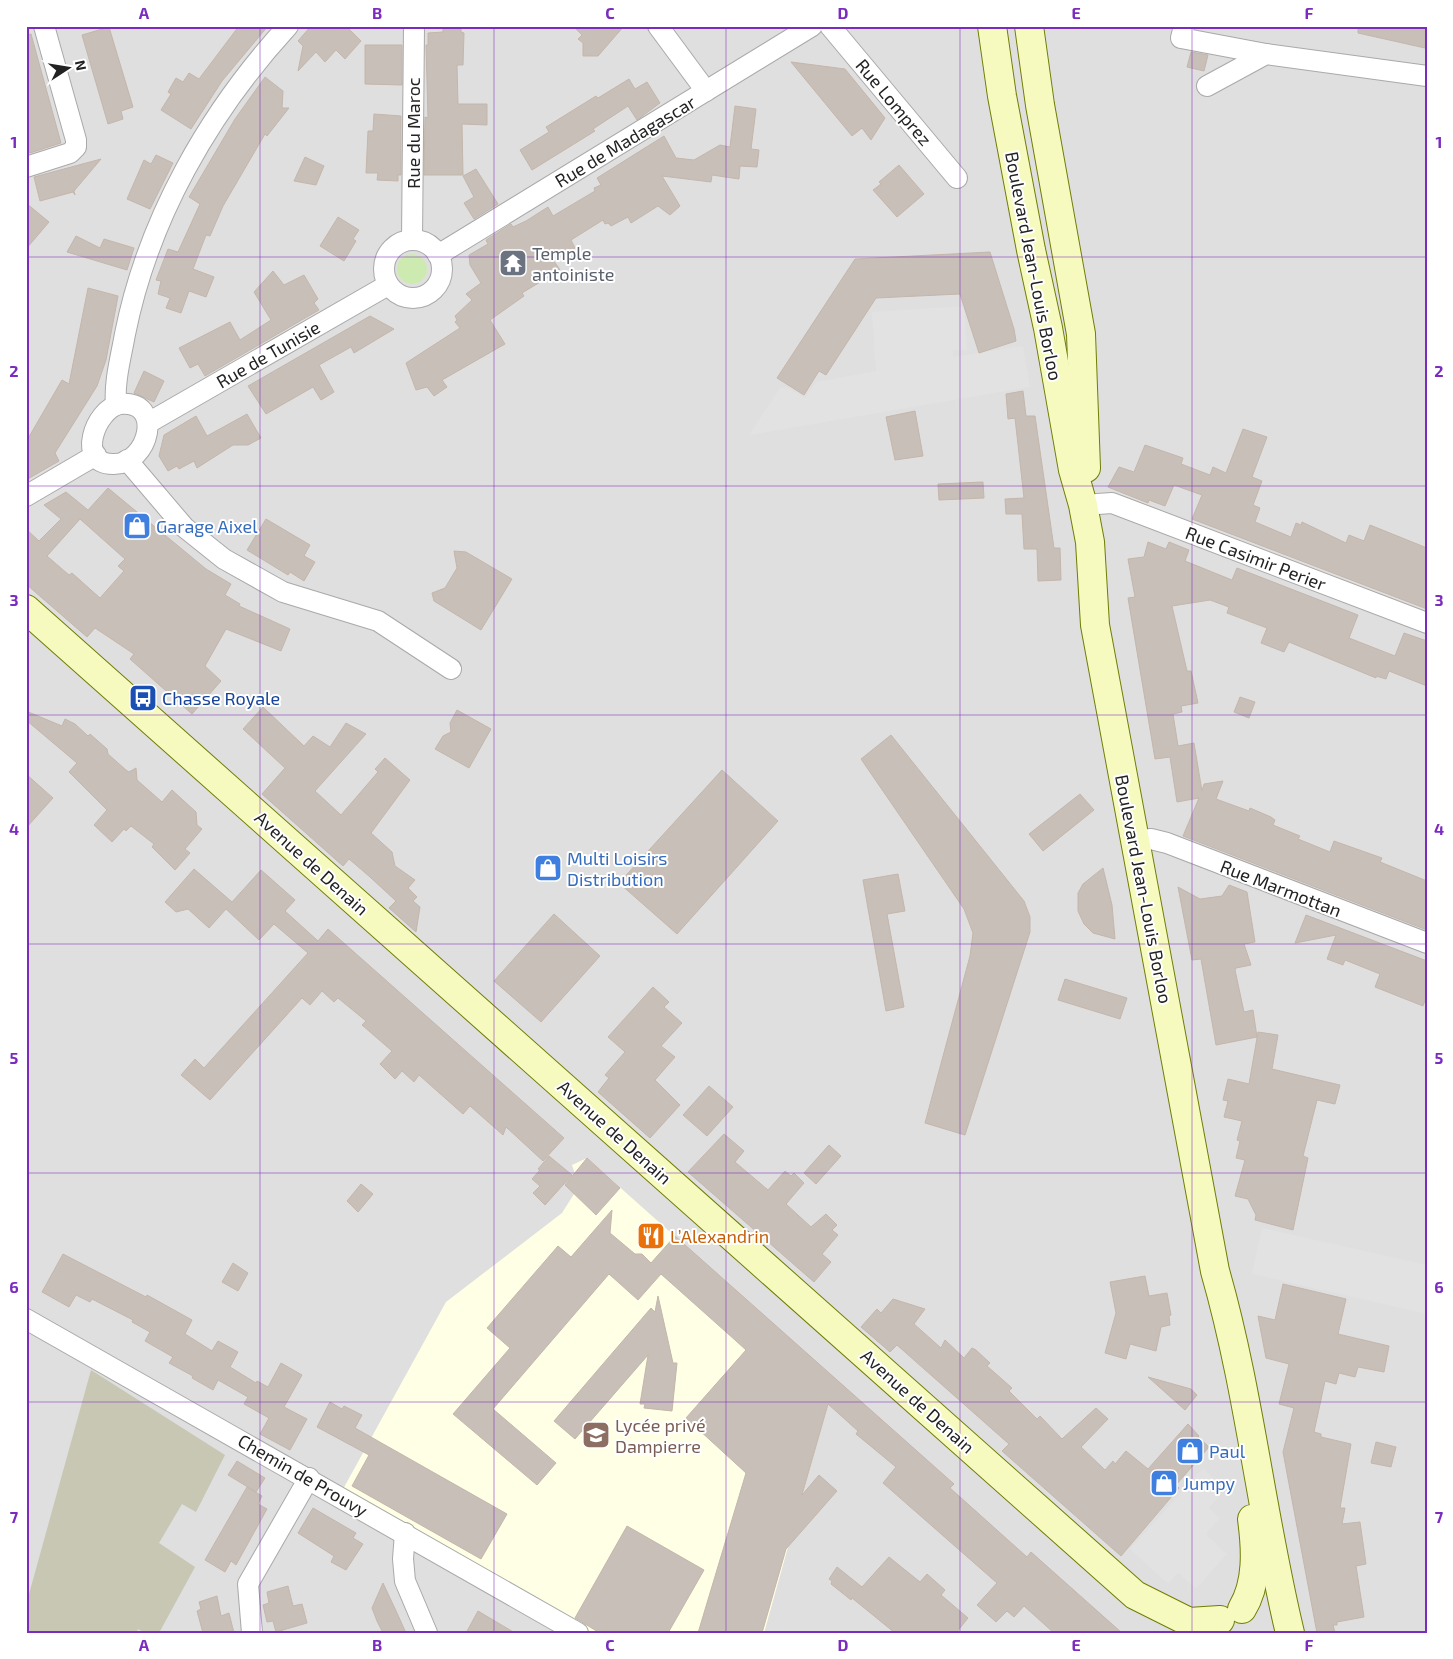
<svg xmlns="http://www.w3.org/2000/svg" width="1453" height="1659" font-family="'Exo 2',sans-serif">
<style>
.residential{fill:#e0dfdf}
.education{fill:#ffffe5}
.construction{fill:#c7c7b4}
.grass{fill:#cdebb0}
.parking{fill:#e2e2e2}
.building{fill:#c7bfb8;stroke:#c4b6ab;fill-rule:evenodd}
.lines{fill:none;stroke-linecap:round;stroke-linejoin:round}
.street-casing{stroke:#a9a9a9;stroke-width:22}
.secondary-casing{stroke:#707d05;stroke-width:30}
.street{stroke:#fff;stroke-width:20}
.secondary{stroke:#f7fabf;stroke-width:28}
.grid{fill:none;stroke:#7b2cbf;stroke-width:1;stroke-opacity:0.55}
.labels{text-anchor:middle;dominant-baseline:central;stroke-width:4;stroke-linejoin:round;paint-order:stroke}
.street-label{font-size:18px;fill:#222;stroke:#fff}
.worship-label{font-size:18px;fill:#5b616d;stroke:#fff;text-anchor:start}
.shop-label{font-size:18px;fill:#366cbe;stroke:#fff;text-anchor:start}
.transit-label{font-size:18px;fill:#164399;stroke:#fff;text-anchor:start}
.food-label{font-size:18px;fill:#c56008;stroke:#fff;text-anchor:start}
.education-label{font-size:18px;fill:#785e54;stroke:#fff;text-anchor:start}
.neatline{fill:none;stroke:#7b2cbf;stroke-width:2}
.grid-label{font-size:16px;text-anchor:middle;font-weight:bold;fill:#7b2cbf}
</style>
<rect width="100%" height="100%" fill="#f2efe9"/>
<rect class="residential" x="26" y="26" width="1401" height="1607"/>
<polygon class="education" points="587,1158 835,1379 764,1633 588,1633 342,1491 446,1302 562,1213 579,1186 572,1165"/>
<polygon class="construction" points="91,1370 225,1455 196,1512 182,1504 159,1543 195,1567 159,1633 145,1633 138,1629 136,1633 26,1633 26,1605"/>
<circle class="grass" cx="412" cy="269" r="15"/>
<g class="parking">
<polygon points="964,306 967,350 953,350 953,357 1023,346 1030,387 749,435 780,388 786,387 805,398 816,382 876,371 872,312"/>
<polygon points="1262,1228 1427,1265 1427,1314 1252,1274"/>
<polygon points="1203,1468 1215,1479 1219,1497 1209,1508 1220,1518 1206,1534 1227,1554 1196,1589 1178,1573 1168,1584 1130,1549"/>
</g>
<g class="building">
<polygon points="239,26 268,26 222,81 191,129 161,110 171,94 168,92 176,78 183,82 189,73 199,79"/>
<polygon points="311,26 346,26 361,41 345,59 336,50 325,62 316,52 298,71 303,46 298,41"/>
<polygon points="443,26 461,26 461,32 464,33 463,65 457,65 458,104 487,104 487,125 462,124 463,175 424,175 425,117 428,118 426,45 428,45 428,33 443,32"/>
<polygon points="573,26 624,26 598,56 583,56 583,43 578,39 582,35"/>
<polygon points="1358,26 1427,26 1425,48 1358,33"/>
<polygon points="109,27 133,107 121,111 123,119 108,124 82,35"/>
<polygon points="31,34 61,143 30,153 26,150 26,35"/>
<polygon points="365,45 402,45 402,85 365,84"/>
<polygon points="1191,52 1208,55 1204,71 1187,67"/>
<polygon points="791,62 845,69 885,118 871,140 862,128 852,136"/>
<polygon points="265,77 283,91 282,108 289,108 267,136 265,134 223,206 210,236 206,235 193,269 214,277 206,297 189,291 181,313 166,308 170,298 158,294 161,281 156,280 168,249 178,252 200,204 189,197 235,119"/>
<polygon points="629,79 635,89 647,82 660,103 637,120 628,106 593,129 595,131 532,170 520,150 549,132 546,127 596,96 598,98"/>
<polygon points="735,106 756,109 751,149 759,150 757,167 740,166 739,179 712,175 711,182 662,176 680,206 670,215 658,206 631,223 628,217 611,226 608,223 605,224 603,220 571,240 575,248 554,261 560,270 522,293 524,296 490,320 505,344 442,380 447,387 434,396 427,387 416,390 406,363 460,328 455,322 457,320 455,316 472,300 466,294 481,283 470,265 469,255 488,244 486,240 511,224 513,227 526,221 548,207 553,216 595,191 594,188 601,185 597,178 664,136 676,158 694,160 720,145 730,147"/>
<polygon points="374,114 401,116 401,175 398,175 398,181 377,180 378,173 366,173 368,131 373,131"/>
<polygon points="156,155 173,163 150,209 127,199 144,160 151,164"/>
<polygon points="305,157 324,166 316,185 294,181"/>
<polygon points="101,159 74,191 75,195 73,192 40,201 34,177"/>
<polygon points="899,165 924,194 897,217 873,190 881,184 879,182"/>
<polygon points="476,169 498,204 474,219 464,203 474,197 463,176"/>
<polygon points="26,203 49,222 26,249"/>
<polygon points="338,217 359,230 353,239 356,241 344,261 320,246"/>
<polygon points="76,236 100,248 104,239 134,248 127,270 67,252"/>
<polygon points="990,252 1014,329 1016,341 979,353 960,294 876,298 826,375 819,371 804,395 777,378 855,259"/>
<polygon points="273,271 284,285 304,275 318,299 314,303 319,310 205,376 198,364 190,368 179,348 230,322 240,340 271,320 254,292"/>
<polygon points="88,288 118,296 106,360 97,386 55,453 59,461 26,480 26,442 62,380 69,384"/>
<polygon points="370,316 394,329 354,353 351,347 319,365 334,392 321,400 313,387 266,414 248,386"/>
<polygon points="144,371 164,381 154,402 134,393"/>
<polygon points="1023,391 1026,416 1035,416 1054,548 1060,548 1061,580 1038,581 1037,549 1024,549 1022,514 1006,514 1005,499 1024,498 1015,418 1008,419 1006,394"/>
<polygon points="915,411 923,456 895,460 886,417"/>
<polygon points="247,414 261,438 248,445 233,445 197,468 194,461 179,469 177,466 168,471 159,456 164,435 196,416 207,436"/>
<polygon points="1243,429 1267,437 1252,477 1262,481 1253,505 1260,508 1255,522 1291,537 1296,523 1301,525 1302,522 1346,543 1349,535 1364,541 1370,525 1427,548 1427,609 1192,519 1202,495 1174,485 1165,506 1149,500 1148,503 1108,487 1119,467 1134,472 1145,445 1183,458 1181,464 1210,475 1213,467 1226,473"/>
<polygon points="983,482 984,498 939,500 938,484"/>
<path d="M108 488 206 569 231 584 225 595 240 604 239 606 290 629 281 651 226 629 205 666 221 681 192 714 130 659 134 654 95 628 87 637 26 584V529L39 541 61 519 44 505 66 492 88 510ZM80 519 125 559 118 566 124 571 100 598 72 573 69 575 47 556Z"/>
<polygon points="266,519 310,545 304,556 315,562 304,581 290,572 288,575 247,550"/>
<polygon points="1148,542 1166,549 1169,542 1189,550 1185,561 1232,580 1237,568 1358,615 1349,638 1395,656 1404,633 1427,641 1427,686 1389,671 1386,679 1376,676 1376,678 1289,642 1284,652 1261,643 1267,628 1227,613 1229,607 1210,600 1172,606 1187,671 1191,671 1198,703 1181,706 1182,712 1173,714 1178,746 1194,743 1202,791 1204,784 1223,781 1216,799 1249,811 1250,808 1271,817 1275,820 1273,825 1300,836 1298,839 1330,852 1334,841 1382,858 1380,862 1427,881 1427,930 1183,836 1199,798 1177,802 1170,757 1155,759 1128,598 1135,597 1128,559 1144,557"/>
<polygon points="454,551 466,552 512,579 481,630 434,601 432,593 445,588 457,568"/>
<polygon points="1240,697 1255,702 1249,718 1234,712"/>
<polygon points="263,707 304,746 313,736 330,747 346,723 366,734 315,791 341,815 378,772 375,769 385,758 410,780 371,833 392,852 395,866 415,880 408,888 417,897 413,901 420,907 416,932 389,908 396,901 370,877 349,859 343,866 262,794 285,768 243,729"/>
<polygon points="457,710 491,729 469,768 435,749 443,736 451,732 450,723"/>
<polygon points="26,711 62,726 65,719 75,724 88,736 90,734 107,749 108,754 126,770 129,772 136,768 137,780 162,802 172,790 196,812 197,825 202,829 185,849 190,853 175,870 152,847 154,844 131,826 126,831 124,829 112,842 94,825 107,810 69,772 77,763 26,720"/>
<polygon points="891,735 1024,901 1030,917 1030,932 965,1135 925,1123 970,956 973,933 964,909 861,759"/>
<polygon points="722,770 778,821 677,934 619,883"/>
<polygon points="26,774 53,798 26,828"/>
<polygon points="1080,794 1094,810 1043,851 1029,834"/>
<polygon points="1103,868 1112,905 1115,939 1093,933 1084,924 1078,911 1078,893 1083,884"/>
<polygon points="194,869 232,902 261,870 295,900 285,911 318,941 328,929 564,1138 543,1161 506,1127 503,1135 470,1106 463,1114 419,1075 414,1082 402,1071 395,1079 380,1064 392,1051 362,1025 366,1021 338,998 334,1002 322,991 310,1005 302,998 210,1100 181,1075 195,1059 204,1068 308,953 274,924 259,940 226,909 209,928 188,909 176,912 165,902"/>
<polygon points="898,874 905,911 887,914 904,1007 886,1011 863,880"/>
<polygon points="1229,885 1247,892 1255,942 1244,944 1251,965 1236,968 1235,970 1244,1012 1253,1010 1257,1037 1216,1045 1201,959 1192,960 1178,887 1200,899 1222,896"/>
<polygon points="554,914 600,956 541,1022 494,981"/>
<polygon points="1306,915 1427,961 1427,995 1423,1006 1375,987 1380,974 1345,960 1343,965 1327,959 1336,935 1295,943"/>
<polygon points="1065,979 1127,998 1120,1019 1058,1000"/>
<polygon points="653,987 669,1002 664,1007 682,1023 661,1046 675,1057 655,1080 680,1105 650,1138 598,1092 609,1078 605,1075 625,1052 608,1037"/>
<polygon points="1258,1032 1278,1035 1272,1069 1340,1085 1335,1104 1317,1100 1303,1156 1308,1158 1293,1230 1255,1220 1256,1215 1248,1199 1235,1196 1245,1160 1236,1158 1240,1141 1237,1140 1242,1121 1224,1117 1228,1101 1223,1100 1228,1079 1249,1084"/>
<polygon points="709,1086 733,1107 707,1136 683,1115"/>
<polygon points="724,1134 744,1151 735,1162 768,1190 785,1171 791,1176 794,1173 804,1183 786,1204 811,1227 826,1214 837,1225 832,1230 838,1235 822,1254 831,1262 814,1282 688,1172"/>
<polygon points="829,1145 841,1156 816,1184 804,1173"/>
<polygon points="549,1156 572,1175 545,1205 533,1193 540,1186 532,1179 540,1170 538,1169"/>
<polygon points="587,1158 620,1188 596,1215 565,1185"/>
<polygon points="361,1184 373,1194 358,1212 347,1201"/>
<polygon points="612,1210 610,1233 635,1254 642,1254 651,1263 675,1236 954,1484 950,1488 1027,1557 1031,1552 1122,1633 1054,1633 1024,1606 1014,1617 1007,1611 996,1622 977,1605 997,1583 883,1483 896,1467 856,1434 858,1431 828,1404 802,1495 819,1475 837,1491 786,1549 762,1633 698,1633 746,1473 686,1418 746,1350 735,1340 661,1274 638,1300 609,1274 493,1409 556,1463 537,1485 453,1414 510,1348 487,1328 558,1246 571,1257"/>
<polygon points="63,1254 146,1297 147,1295 192,1320 185,1334 212,1351 218,1341 238,1352 230,1367 256,1383 257,1381 268,1387 281,1363 302,1375 284,1407 307,1419 290,1450 260,1434 269,1418 244,1404 248,1397 218,1380 213,1390 192,1378 193,1376 169,1363 173,1357 145,1341 150,1332 132,1322 133,1320 92,1299 90,1302 76,1295 69,1307 42,1292"/>
<polygon points="233,1263 248,1273 238,1291 222,1282"/>
<polygon points="1145,1276 1149,1296 1167,1293 1171,1315 1169,1316 1170,1325 1161,1327 1156,1351 1130,1344 1126,1359 1105,1353 1116,1313 1110,1282"/>
<polygon points="1283,1284 1346,1299 1338,1334 1389,1346 1384,1372 1358,1367 1355,1377 1339,1373 1336,1384 1325,1381 1314,1432 1321,1434 1321,1437 1351,1444 1340,1508 1345,1508 1342,1524 1360,1522 1366,1564 1356,1566 1364,1617 1337,1622 1337,1625 1333,1625 1335,1633 1317,1633 1283,1452 1294,1408 1279,1404 1289,1364 1266,1358 1258,1316 1275,1320"/>
<polygon points="658,1296 673,1363 677,1363 672,1411 644,1408 645,1404 640,1404 648,1355 575,1439 554,1421 651,1308 655,1312"/>
<polygon points="893,1299 925,1309 914,1324 941,1348 945,1340 964,1358 972,1348 976,1350 990,1363 987,1366 1012,1388 1009,1391 1037,1419 1040,1416 1062,1439 1096,1408 1108,1419 1081,1447 1105,1470 1113,1461 1115,1464 1126,1451 1148,1469 1188,1424 1199,1436 1198,1437 1209,1447 1176,1485 1179,1488 1121,1556 1002,1451 1009,1444 897,1345 890,1352 861,1327 877,1309 881,1313"/>
<polygon points="1148,1377 1191,1389 1197,1395 1185,1410"/>
<polygon points="330,1402 342,1409 344,1406 362,1415 355,1428 507,1514 481,1559 352,1486 369,1455 317,1427"/>
<polygon points="1376,1442 1396,1447 1391,1467 1371,1463"/>
<polygon points="237,1461 265,1478 256,1492 228,1475"/>
<polygon points="247,1487 262,1496 258,1504 267,1509 236,1565 231,1561 225,1572 205,1560"/>
<polygon points="313,1508 356,1533 353,1538 363,1544 346,1570 331,1562 334,1556 298,1533"/>
<polygon points="627,1526 704,1570 668,1633 600,1633 575,1618"/>
<polygon points="889,1557 920,1582 927,1574 945,1590 941,1595 968,1618 956,1633 895,1633 852,1598 851,1600 831,1584 832,1581 829,1579 837,1567 862,1587"/>
<polygon points="383,1583 397,1613 406,1633 383,1633 377,1621 372,1608"/>
<polygon points="288,1586 293,1606 302,1604 307,1623 276,1632 273,1621 267,1622 263,1605 269,1603 267,1592"/>
<polygon points="217,1596 221,1616 229,1613 234,1633 203,1633 197,1611 201,1609 199,1602"/>
<polygon points="478,1611 515,1633 466,1633"/>
</g>
<g class="lines">
<defs>
<g id="street">
<polyline points="658,26 706,91"/>
<polyline points="830,26 957,178"/>
<polyline points="1184,26 1181,38 1266,54"/>
<polyline points="1207,86 1266,54 1427,76"/>
<polyline points="26,167 70,153 76,147 76,140 44,26"/>
<circle cx="413" cy="269" r="29"/>
<polyline points="412,240 414,26"/>
<polyline points="438,255 812,26"/>
<path d="M120 404C165 400 149 464 114 464 75 465 95 409 120 404Z"/>
<path d="M116 405C114 381 121 357 125 334 148 219 209 112 288 26"/>
<polyline points="148,423 388,285"/>
<polyline points="127,460 184,527 224,559 283,592 378,621 451,669"/>
<polyline points="26,496 96,455"/>
<polyline points="1083,505 1112,503 1427,623"/>
<polyline points="1135,841 1151,839 1167,843 1427,943"/>
<polyline points="26,1319 578,1633"/>
<polyline points="405,1533 403,1559 405,1581 427,1633"/>
<polyline points="252,1633 248,1584 309,1478"/>
</g>
<g id="secondary">
<path d="M992 26 1002 96 1031 250 1048 328 1073 470 1083 505 1090 542 1095 625 1215 1271C1249 1389 1261 1513 1290 1633"/>
<polyline points="1029,26 1040,105 1081,334 1086,468"/>
<polyline points="26,609 1135,1595 1189,1622 1220,1620"/>
<path d="M1242 1609C1258 1583 1256 1549 1252 1519"/>
</g>
</defs>
<use href="#street" class="street-casing"/>
<use href="#secondary" class="secondary-casing"/>
<use href="#street" class="street"/>
<use href="#secondary" class="secondary"/>
</g>
<path class="grid" d="M260 26V1633M494 26V1633M726 26V1633M960 26V1633M1192 26V1633M26 257H1427M26 486H1427M26 715H1427M26 944H1427M26 1173H1427M26 1402H1427"/>
<defs>
<symbol id="temple-square" viewBox="-11 -11 22 22"><rect x="-9" y="-9" width="18" height="18" rx="4" fill="#6b7280" stroke="#fff"/><path d="M0-6L5-2H3V0L6.5 2.5H4V6H1.5V3h-3V6H-4V2.5H-6.5L-3 0V-2H-5Z" fill="#fff"/></symbol>
<symbol id="shop-square" viewBox="-11 -11 22 22"><rect x="-9" y="-9" width="18" height="18" rx="4" fill="#3f7fe0" stroke="#fff"/><path d="M-5-2.5h2.3a2.7 3.5 0 0 1 5.4 0H5L5.5 6h-11ZM-1.5-2.5h3a1.5 2.3 0 0 0-3 0Z" fill="#fff"/></symbol>
<symbol id="bus-square" viewBox="-11 -11 22 22"><rect x="-9" y="-9" width="18" height="18" rx="4" fill="#1a4fb4" stroke="#fff"/><path d="M-5-6H5V4H4V6H2V4H-2V6H-4V4H-5ZM-3.5-4V0h7V-4ZM-3.5 1.2v1.5H-2V1.2ZM2 1.2v1.5H3.5V1.2Z" fill="#fff"/></symbol>
<symbol id="restaurant-square" viewBox="-11 -11 22 22"><rect x="-9" y="-9" width="18" height="18" rx="4" fill="#e8710a" stroke="#fff"/><path d="M-5-6h1v4h1v-4h1v4h1v-4h1v5L-1.5 .5V6h-2V.5L-5-1ZM5-6V6H3V1.5H1.5Q1.5-4 5-6Z" fill="#fff"/></symbol>
<symbol id="school-square" viewBox="-11 -11 22 22"><rect x="-9" y="-9" width="18" height="18" rx="4" fill="#8d6e63" stroke="#fff"/><path d="M0-5L7-2L0 1L-7-2ZM-4 1L0 2.5L4 1V4Q0 6-4 4Z" fill="#fff"/></symbol>
</defs>
<g fill-rule="evenodd">
<use href="#temple-square" x="497" y="247" width="32" height="32"/>
<use href="#shop-square" x="121" y="510" width="32" height="32"/>
<use href="#bus-square" x="127" y="682" width="32" height="32"/>
<use href="#shop-square" x="532" y="852" width="32" height="32"/>
<use href="#restaurant-square" x="635" y="1220" width="32" height="32"/>
<use href="#school-square" x="580" y="1419" width="32" height="32"/>
<use href="#shop-square" x="1174" y="1435" width="32" height="32"/>
<use href="#shop-square" x="1148" y="1467" width="32" height="32"/>
</g>
<g class="labels">
<g class="street-label">
<text transform="translate(894 102) rotate(50)">Rue Lomprez</text>
<text transform="translate(413 133) rotate(-90)">Rue du Maroc</text>
<text transform="translate(625 141) rotate(-31)">Rue de Madagascar</text>
<text transform="translate(1034 266) rotate(79)">Boulevard Jean-Louis Borloo</text>
<text transform="translate(268 354) rotate(-30)">Rue de Tunisie</text>
<text transform="translate(1256 558) rotate(21)">Rue Casimir Perier</text>
<text transform="translate(312 863) rotate(42)">Avenue de Denain</text>
<text transform="translate(1281 888) rotate(21)">Rue Marmottan</text>
<text transform="translate(1144 889) rotate(79)">Boulevard Jean-Louis Borloo</text>
<text transform="translate(615 1132) rotate(42)">Avenue de Denain</text>
<text transform="translate(918 1401) rotate(42)">Avenue de Denain</text>
<text transform="translate(303 1475) rotate(30)">Chemin de Prouvy</text>
</g>
<g class="worship-label">
<text x="532" y="253">Temple<tspan x="532" dy="21">antoiniste</tspan></text>
</g>
<g class="shop-label">
<text x="156" y="526">Garage Aixel</text>
<text x="567" y="858">Multi Loisirs<tspan x="567" dy="21">Distribution</tspan></text>
<text x="1209" y="1451">Paul</text>
<text x="1183" y="1483">Jumpy</text>
</g>
<g class="transit-label">
<text x="162" y="698">Chasse Royale</text>
</g>
<g class="food-label">
<text x="670" y="1236">L’Alexandrin</text>
</g>
<g class="education-label">
<text x="615" y="1425">Lycée privé<tspan x="615" dy="21">Dampierre</tspan></text>
</g>
</g>
<rect width="1453" height="1659" fill="none" stroke="#ffffff" stroke-width="55"/>
<g transform="translate(68 68) rotate(78)" stroke="#ffffff" stroke-width="4" paint-order="stroke">
<path d="M0-4L9 19L0 12L-9 19Z" fill="#222222"/>
<text y="-8" font-size="14" font-weight="bold" text-anchor="middle" fill="#222222">N</text>
</g>
<rect x="28" y="28" width="1398" height="1604" class="neatline"/>
<g class="grid-label">
<text x="144" y="19">A</text>
<text x="377" y="19">B</text>
<text x="610" y="19">C</text>
<text x="843" y="19">D</text>
<text x="1076" y="19">E</text>
<text x="1309" y="19">F</text>
<text x="14" y="148">1</text>
<text x="1439" y="148">1</text>
<text x="14" y="377">2</text>
<text x="1439" y="377">2</text>
<text x="14" y="606">3</text>
<text x="1439" y="606">3</text>
<text x="14" y="835">4</text>
<text x="1439" y="835">4</text>
<text x="14" y="1064">5</text>
<text x="1439" y="1064">5</text>
<text x="14" y="1293">6</text>
<text x="1439" y="1293">6</text>
<text x="14" y="1523">7</text>
<text x="1439" y="1523">7</text>
<text x="144" y="1651">A</text>
<text x="377" y="1651">B</text>
<text x="610" y="1651">C</text>
<text x="843" y="1651">D</text>
<text x="1076" y="1651">E</text>
<text x="1309" y="1651">F</text>
</g>
</svg>
